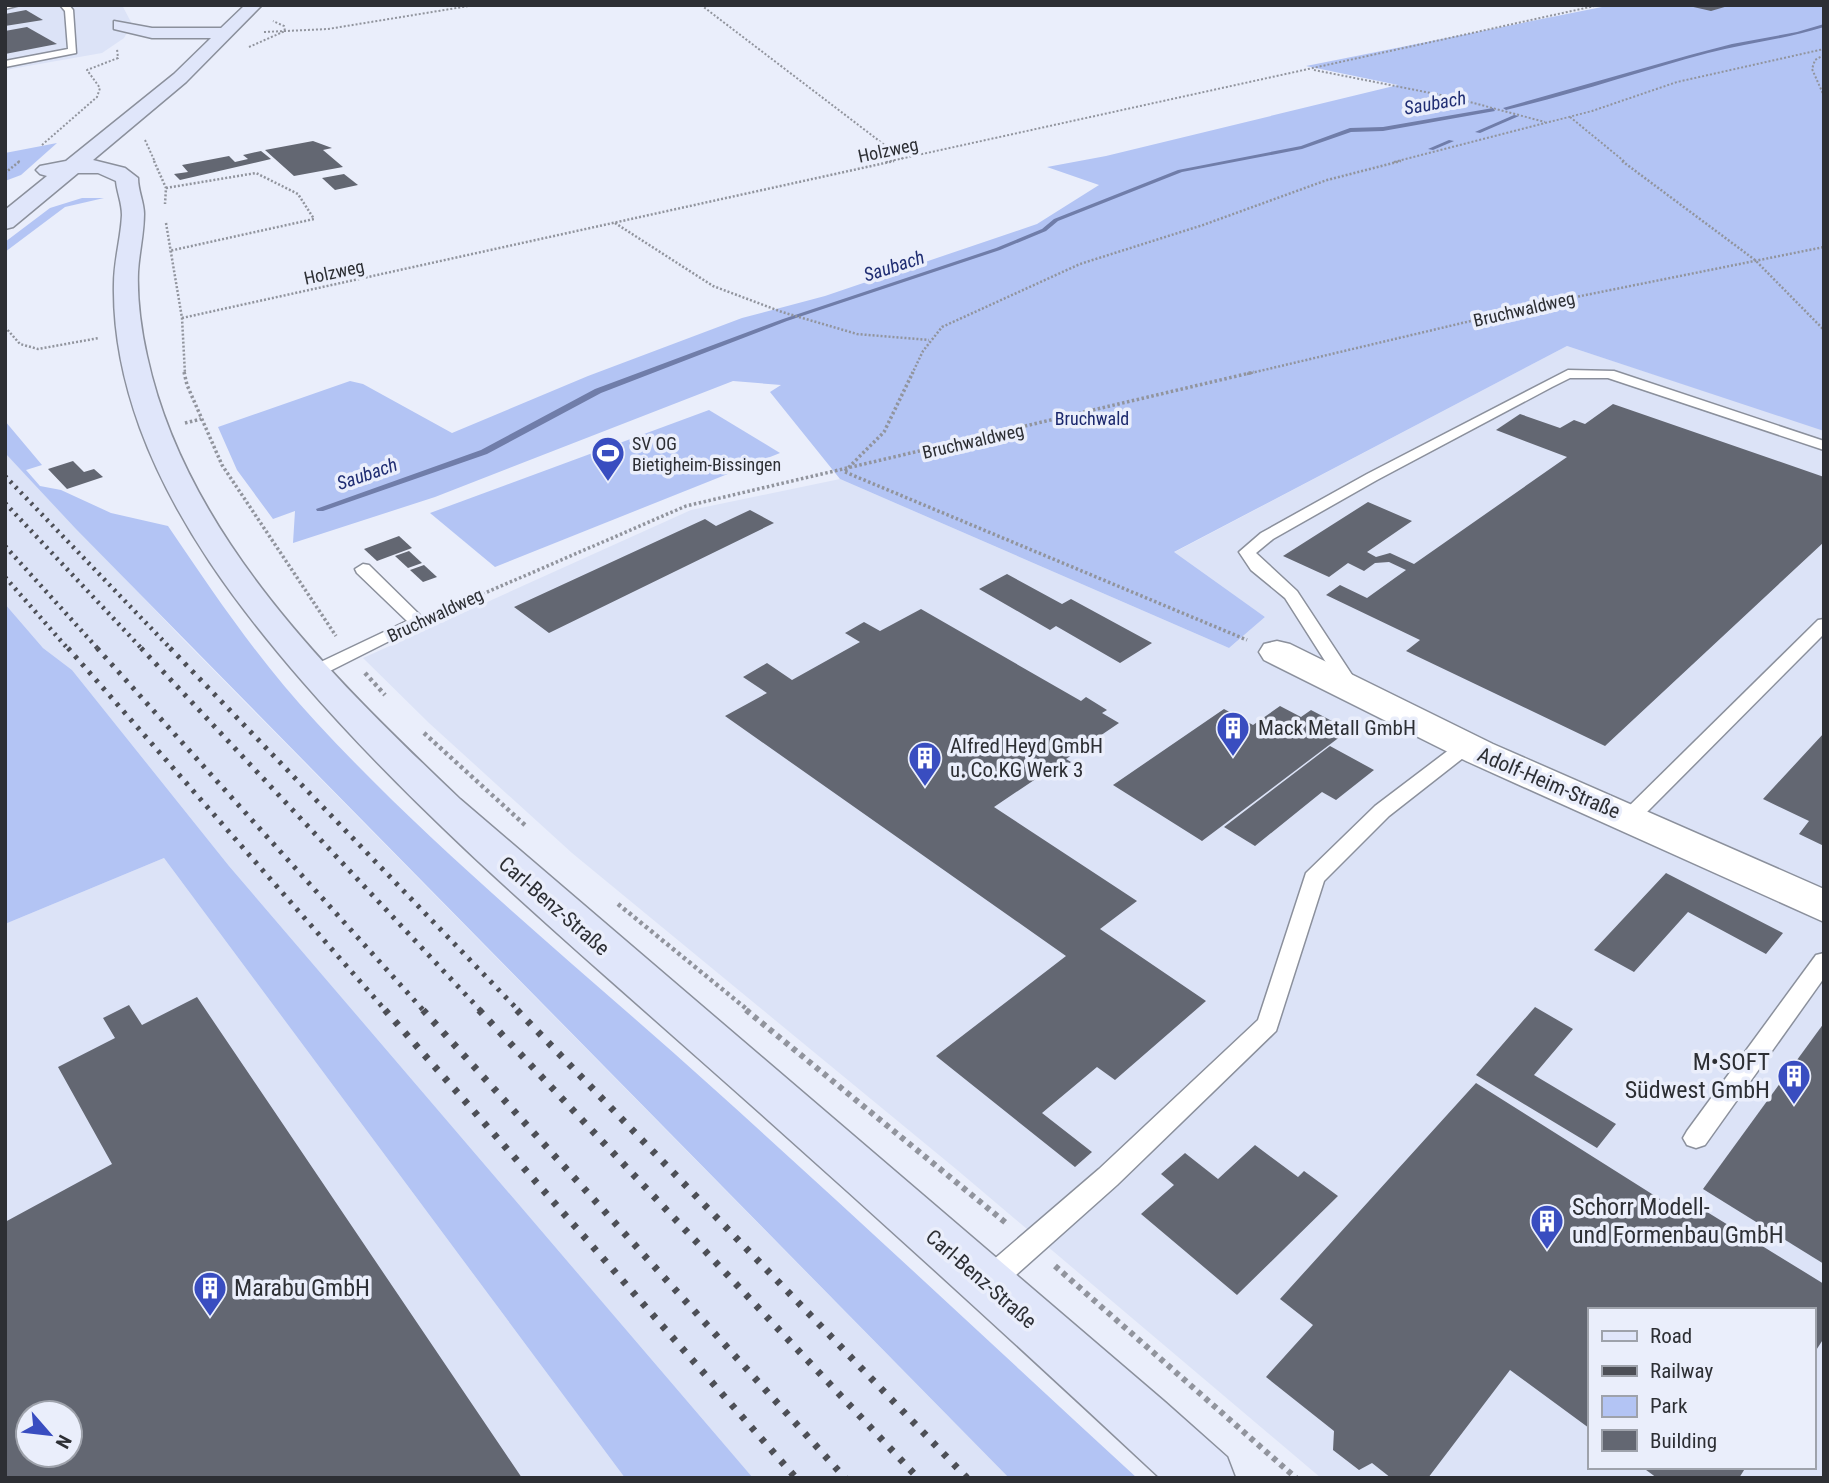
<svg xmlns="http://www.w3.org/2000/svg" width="1829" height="1483" font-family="'Roboto Condensed',sans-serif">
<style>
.built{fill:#dce3f7;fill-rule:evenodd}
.green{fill:#b3c4f4}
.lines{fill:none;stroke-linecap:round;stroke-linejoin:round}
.stream{fill:#707da9;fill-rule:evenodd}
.building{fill:#636772;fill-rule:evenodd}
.lane-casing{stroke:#8b909c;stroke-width:3}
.street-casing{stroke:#8b909c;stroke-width:3}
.secondary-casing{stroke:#8b909c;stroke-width:3}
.path-far4{stroke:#91949d;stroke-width:2;stroke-dasharray:2 2;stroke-linecap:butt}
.path-far3{stroke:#91949d;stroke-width:2.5;stroke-dasharray:2 2;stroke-linecap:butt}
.path-far2{stroke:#91949d;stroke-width:3.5;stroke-dasharray:2.5 2.5;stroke-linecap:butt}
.path-far1{stroke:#91949d;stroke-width:4.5;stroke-dasharray:3.5 3.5;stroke-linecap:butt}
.path{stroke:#91949d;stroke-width:6;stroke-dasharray:5 5;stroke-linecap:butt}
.lane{fill:#fff;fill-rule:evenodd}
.street{fill:#fff;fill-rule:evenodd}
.secondary{fill:#e0e6fa;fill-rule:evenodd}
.rail-far2{stroke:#4d4f56;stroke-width:4.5;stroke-dasharray:2.5 5;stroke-linecap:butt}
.rail-far1{stroke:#4d4f56;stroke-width:5;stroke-dasharray:3.5 7;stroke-linecap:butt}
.rail{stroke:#4d4f56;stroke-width:7;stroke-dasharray:5 10;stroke-linecap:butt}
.labels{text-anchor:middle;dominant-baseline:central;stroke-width:7;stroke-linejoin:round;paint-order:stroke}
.far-street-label{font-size:18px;fill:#2d2f34;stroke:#eaeefb}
.far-park-label{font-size:18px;fill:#1c286d;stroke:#eaeefb}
.far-poi-label{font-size:18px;fill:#2d2f34;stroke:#eaeefb;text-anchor:start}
.far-water-label{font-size:19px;font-style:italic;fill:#202e73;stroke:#eaeefb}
.poi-label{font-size:21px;fill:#2d2f34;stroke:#eaeefb;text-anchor:start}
.street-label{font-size:21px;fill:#2d2f34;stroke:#eaeefb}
.near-poi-label{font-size:24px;fill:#2d2f34;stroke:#eaeefb;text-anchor:start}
</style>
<rect width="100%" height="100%" fill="#eaeefb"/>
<g class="built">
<polygon points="5,5 122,5 132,24 124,38 102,53 5,70"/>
<path d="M1567 346 1824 430V1478H1321L956 1169 572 853 429 723 363 658 691 510 840 479 1229 648 1265 617 1173 553ZM1589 1310H1813V1467H1589Z"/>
<polygon points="5,453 179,635 1009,1478 753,1478 229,866 72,670 43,648 5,604"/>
<path d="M164 858 625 1478H5V924ZM28 1413H70V1455H28Z"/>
</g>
<g class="green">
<polygon points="1612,5 1824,5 1824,431 1567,346 1174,552 1265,617 1229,648 840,479 770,392 781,385 733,381 435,497 293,543 295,511 273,519 237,470 218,427 350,381 363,384 452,433 588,376 742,318 825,296 1037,224 1099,185 1047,167 1106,156 1398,85 1306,66"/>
<polygon points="57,143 21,175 5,181 5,153"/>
<polygon points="82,198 104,198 65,207 5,252 5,242 50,208"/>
<polygon points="709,410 780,453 495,567 430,513"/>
<path d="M5 421 42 465 26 470 40 486 61 490 111 513 168 526C214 594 260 662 316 722 439 855 580 968 714 1089 856 1217 996 1348 1137 1478H1009L76 529 5 453Z"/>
<polygon points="5,604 43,648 72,670 229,866 753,1478 625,1478 164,858 5,924"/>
</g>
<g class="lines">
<g class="stream">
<path d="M1824 24V27C1786 39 1747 43 1708 53 1641 71 1574 94 1506 110L1503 108 1690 55 1732 44 1797 32Z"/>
<polygon points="1493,108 1495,111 1383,131 1351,132 1302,149 1182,172 1058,221 1046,231 1000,250 787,321 601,393 487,454 323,511 317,511 316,509 481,450 595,389 783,319 996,248 1042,229 1054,219 1178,170 1301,146 1350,128 1383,127"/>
<polygon points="1514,115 1519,116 1480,133 1475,132"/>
<polygon points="1449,140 1454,141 1433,150 1428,149"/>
</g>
</g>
<g class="building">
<polygon points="1723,5 1728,6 1711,11 1689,6"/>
<polygon points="26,10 43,20 5,26 5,14"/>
<polygon points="27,27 57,44 5,54 5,31"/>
<polygon points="313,141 332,148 323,150 343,167 294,176 265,150"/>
<polygon points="261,151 271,159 180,180 174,174 188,172 182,165 229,156 235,162 248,159 243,155"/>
<polygon points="344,174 358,185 335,190 322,178"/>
<polygon points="1613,404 1824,477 1824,542 1605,746 1406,651 1420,640 1326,595 1340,585 1367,598 1406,570 1389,562 1375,563 1364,571 1348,563 1329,577 1283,556 1368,502 1412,521 1367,552 1376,557 1390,553 1414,564 1567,457 1496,430 1520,414 1560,428 1574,420 1585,424"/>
<polygon points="73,461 84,472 94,469 103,477 67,489 48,469"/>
<polygon points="750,510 774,523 549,633 514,607 705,519 716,526"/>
<polygon points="399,536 412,548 377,561 364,549"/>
<polygon points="409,551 422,563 408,568 395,556"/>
<polygon points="424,565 437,577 423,582 410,570"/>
<polygon points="1007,574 1062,604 1071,599 1152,643 1120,663 1056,626 1050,630 979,589"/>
<polygon points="921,609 1081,701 1086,697 1107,710 1102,713 1119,723 1066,759 1071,762 1061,769 1055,766 994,807 1137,901 1100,929 1206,1001 1115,1080 1097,1067 1042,1113 1092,1152 1075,1167 936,1056 1066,956 725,716 767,693 743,677 767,663 792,680 860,642 845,633 864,622 880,631"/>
<polygon points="1280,706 1301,717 1311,710 1349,730 1202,841 1113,785 1224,709 1253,725"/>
<polygon points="1824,733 1824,846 1799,834 1809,821 1763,799"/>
<polygon points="1330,746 1374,770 1336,800 1322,792 1255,846 1224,827"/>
<polygon points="1666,873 1783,933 1766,954 1688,912 1634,972 1594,950"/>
<path d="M197 997 522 1478H5V1222L112 1164 58 1067 115 1038 103 1018 129 1005 142 1025ZM28 1413H70V1455H28Z"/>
<polygon points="1535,1007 1573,1029 1534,1075 1616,1124 1597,1148 1476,1075"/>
<polygon points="1824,1023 1824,1264 1703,1189"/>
<polygon points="1476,1083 1690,1218 1699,1207 1824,1284 1824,1338 1813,1355 1813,1310 1589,1310 1589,1428 1510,1370 1428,1478 1391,1478 1372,1463 1359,1470 1333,1450 1334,1431 1266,1377 1313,1325 1280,1299"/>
<polygon points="1255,1145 1298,1177 1304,1171 1338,1196 1237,1295 1141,1214 1174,1185 1161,1174 1185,1153 1218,1179"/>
<polygon points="1642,1467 1746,1467 1739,1478 1657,1478"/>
</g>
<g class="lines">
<defs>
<g id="lane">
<polygon points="5,5 20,5 5,9"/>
<polygon points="60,5 69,5 73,10 76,53 5,67 5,61 68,49 65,11"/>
<polygon points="1568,370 1614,371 1824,441 1824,450 1608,378 1570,378 1552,387 1377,480 1273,539 1256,553 1297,591 1362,690 1360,694 1346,694 1285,598 1251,570 1239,552 1261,533 1367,474"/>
<polygon points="363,564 369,565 427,622 320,676 308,676 305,672 308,668 407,621 357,573 355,569"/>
<polygon points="1824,619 1824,634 1637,822 1623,822 1620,817 1623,812 1818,620"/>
<polygon points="1465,741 1475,747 1472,751 1389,816 1324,881 1276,1031 1117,1185 998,1291 988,1294 978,1291 974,1282 978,1273 1099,1169 1258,1020 1306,873 1375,806 1458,743"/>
<polygon points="1824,953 1824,978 1705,1145 1696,1148 1687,1145 1683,1138 1687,1131 1816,955"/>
</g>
<polygon id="street" points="1277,641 1290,644 1493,744 1824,889 1824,922 1466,761 1264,660 1259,652 1264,644"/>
<path id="secondary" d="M245 5H262L186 82 93 160 125 168 138 178C138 191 144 202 144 214 144 234 139 253 138 272 137 300 141 329 147 356 186 536 332 677 460 799L1165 1402 1227 1457 1235 1478H1160C1008 1336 854 1196 698 1058 562 937 423 820 303 682 237 606 175 523 140 428 123 381 113 333 114 284 114 260 121 238 122 215 122 203 117 192 116 181L98 173H78L13 227 5 229V210L47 176 40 174 36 170 40 166 66 161 174 74 211 38H152L114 29V21L152 28H221Z"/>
</defs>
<use href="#lane" class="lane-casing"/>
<use href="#street" class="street-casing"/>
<use href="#secondary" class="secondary-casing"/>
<g class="path-far4">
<polyline points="701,5 903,159"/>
<polyline points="264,32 328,29 475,5"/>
<polyline points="249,47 285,31 284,26 273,21"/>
<polyline points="1824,55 1815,60 1812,69 1824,96"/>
<polyline points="1314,70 1451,97 1545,122"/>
<polyline points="1570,117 1625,162"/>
<polyline points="145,140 155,162"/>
<polyline points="42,145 97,97 100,88 87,70 118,58 117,49"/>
<polyline points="18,162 21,160"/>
<polyline points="886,162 1599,5"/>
<polyline points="1394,162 1592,111 1677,82 1824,49"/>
</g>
<g class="path-far3">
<polyline points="154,161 166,188 165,204"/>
<polyline points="1622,161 1755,260 1824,330"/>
<polyline points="5,173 20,161"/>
<polyline points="166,188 256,173 298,194 314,219 169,251"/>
<polyline points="166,223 182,318 185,374"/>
<polyline points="615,223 713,286 782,312 857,334 929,340"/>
<polyline points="182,318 894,161"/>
<polyline points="5,327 20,344 38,349 99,338"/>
<polyline points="912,374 923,351 942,327 1080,264 1203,225 1327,180 1401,161"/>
<polyline points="1247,374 1551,302 1824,247"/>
</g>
<g class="path-far2">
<polyline points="184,372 187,385 222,465 336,636"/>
<polyline points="185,423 201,419"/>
<polyline points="845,471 884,432 913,372"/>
<polyline points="845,472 1247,640"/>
<polyline points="441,612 686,506 1254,372"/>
</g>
<g class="path-far1">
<polyline points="365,673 385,695"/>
<polyline points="424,733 526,826"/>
<polyline points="618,904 749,1011"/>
</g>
<g class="path">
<polyline points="746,1010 1006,1223"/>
<polyline points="1055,1266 1296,1478"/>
</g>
<use href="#lane" class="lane"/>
<use href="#street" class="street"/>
<use href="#secondary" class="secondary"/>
<g class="rail-far2">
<polyline points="5,476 172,650"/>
<polyline points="5,503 143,650"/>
<polyline points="5,546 99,650"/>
<polyline points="5,577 69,650"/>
</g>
<g class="rail-far1">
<polyline points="68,648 386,1011"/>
<polyline points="97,648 424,1011"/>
<polyline points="141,648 481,1011"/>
<polyline points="170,648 519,1011"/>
</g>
<g class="rail">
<polyline points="385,1010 796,1478"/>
<polyline points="423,1010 845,1478"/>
<polyline points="479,1010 918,1478"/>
<polyline points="517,1010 967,1478"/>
</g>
</g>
<defs>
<symbol id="stadium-pin" viewBox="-11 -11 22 30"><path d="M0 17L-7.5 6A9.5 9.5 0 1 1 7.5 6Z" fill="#394dc0" stroke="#eaeefb"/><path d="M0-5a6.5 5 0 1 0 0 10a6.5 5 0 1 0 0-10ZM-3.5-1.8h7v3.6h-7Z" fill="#fff"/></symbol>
<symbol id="building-pin" viewBox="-11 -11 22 30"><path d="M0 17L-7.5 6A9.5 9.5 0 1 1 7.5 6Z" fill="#394dc0" stroke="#eaeefb"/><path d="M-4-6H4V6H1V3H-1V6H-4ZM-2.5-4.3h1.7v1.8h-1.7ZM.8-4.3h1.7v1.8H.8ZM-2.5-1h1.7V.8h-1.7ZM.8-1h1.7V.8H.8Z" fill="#fff"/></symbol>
</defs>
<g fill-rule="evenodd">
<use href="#stadium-pin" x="589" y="434" width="38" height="52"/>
<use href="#building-pin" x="1214" y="709" width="38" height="52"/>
<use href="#building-pin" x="906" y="739" width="38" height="52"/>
<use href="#building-pin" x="1775" y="1057" width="38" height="52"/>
<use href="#building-pin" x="1528" y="1202" width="38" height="52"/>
<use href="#building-pin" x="191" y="1269" width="38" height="52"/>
</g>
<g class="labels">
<g class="far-street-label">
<text transform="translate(888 150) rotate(-12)">Holzweg</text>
<text transform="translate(334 272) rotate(-12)">Holzweg</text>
<text transform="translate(1524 309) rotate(-13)">Bruchwaldweg</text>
<text transform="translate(973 441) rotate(-13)">Bruchwaldweg</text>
<text transform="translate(435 615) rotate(-25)">Bruchwaldweg</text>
</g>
<g class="far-park-label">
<text x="1092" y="418">Bruchwald</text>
</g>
<g class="far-poi-label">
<text x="632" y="443">SV OG<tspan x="632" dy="21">Bietigheim-Bissingen</tspan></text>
</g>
<g class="far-water-label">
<text transform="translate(1435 103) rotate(-10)">Saubach</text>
<text transform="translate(894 266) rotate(-18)">Saubach</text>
<text transform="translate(367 474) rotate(-19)">Saubach</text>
</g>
<g class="poi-label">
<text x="1258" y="728">Mack Metall GmbH</text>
<text x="950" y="746">Alfred Heyd GmbH<tspan x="950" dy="24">u. Co.KG Werk 3</tspan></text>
</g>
<g class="street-label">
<text transform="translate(1549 783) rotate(23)">Adolf-Heim-Straße</text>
<text transform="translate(554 906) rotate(41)">Carl-Benz-Straße</text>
<text transform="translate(981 1279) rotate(41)">Carl-Benz-Straße</text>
</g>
<g class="near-poi-label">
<text x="1770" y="1062" text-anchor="end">M•SOFT<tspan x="1770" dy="28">Südwest GmbH</tspan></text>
<text x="1572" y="1207">Schorr Modell-<tspan x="1572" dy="28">und Formenbau GmbH</tspan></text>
<text x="234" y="1288">Marabu GmbH</text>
</g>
</g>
<rect width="1829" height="1483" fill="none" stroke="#2d2f34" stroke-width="14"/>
<rect x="1588" y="1308" width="228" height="161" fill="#eaeefb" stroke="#9ea2ab" stroke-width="2"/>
<rect x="1602" y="1331" width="35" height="10" fill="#e0e6fa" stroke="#9ea2ab" stroke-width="2"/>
<text x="1650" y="1343" font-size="21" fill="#2d2f34">Road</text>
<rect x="1602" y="1366" width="35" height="10" fill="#4d4f56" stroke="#9ea2ab" stroke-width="2"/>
<text x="1650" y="1378" font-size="21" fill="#2d2f34">Railway</text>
<rect x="1602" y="1396" width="35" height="21" fill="#b3c4f4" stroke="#9ea2ab" stroke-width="2"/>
<text x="1650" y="1413" font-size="21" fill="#2d2f34">Park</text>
<rect x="1602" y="1430" width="35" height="21" fill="#636772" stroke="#9ea2ab" stroke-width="2"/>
<text x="1650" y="1448" font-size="21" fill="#2d2f34">Building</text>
<g transform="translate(49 1434) rotate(118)"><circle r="33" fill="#eaeefb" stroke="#9ea2ab" stroke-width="2"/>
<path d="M0-5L12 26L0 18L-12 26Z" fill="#394dc0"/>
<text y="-10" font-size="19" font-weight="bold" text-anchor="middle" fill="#2d2f34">N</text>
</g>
</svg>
